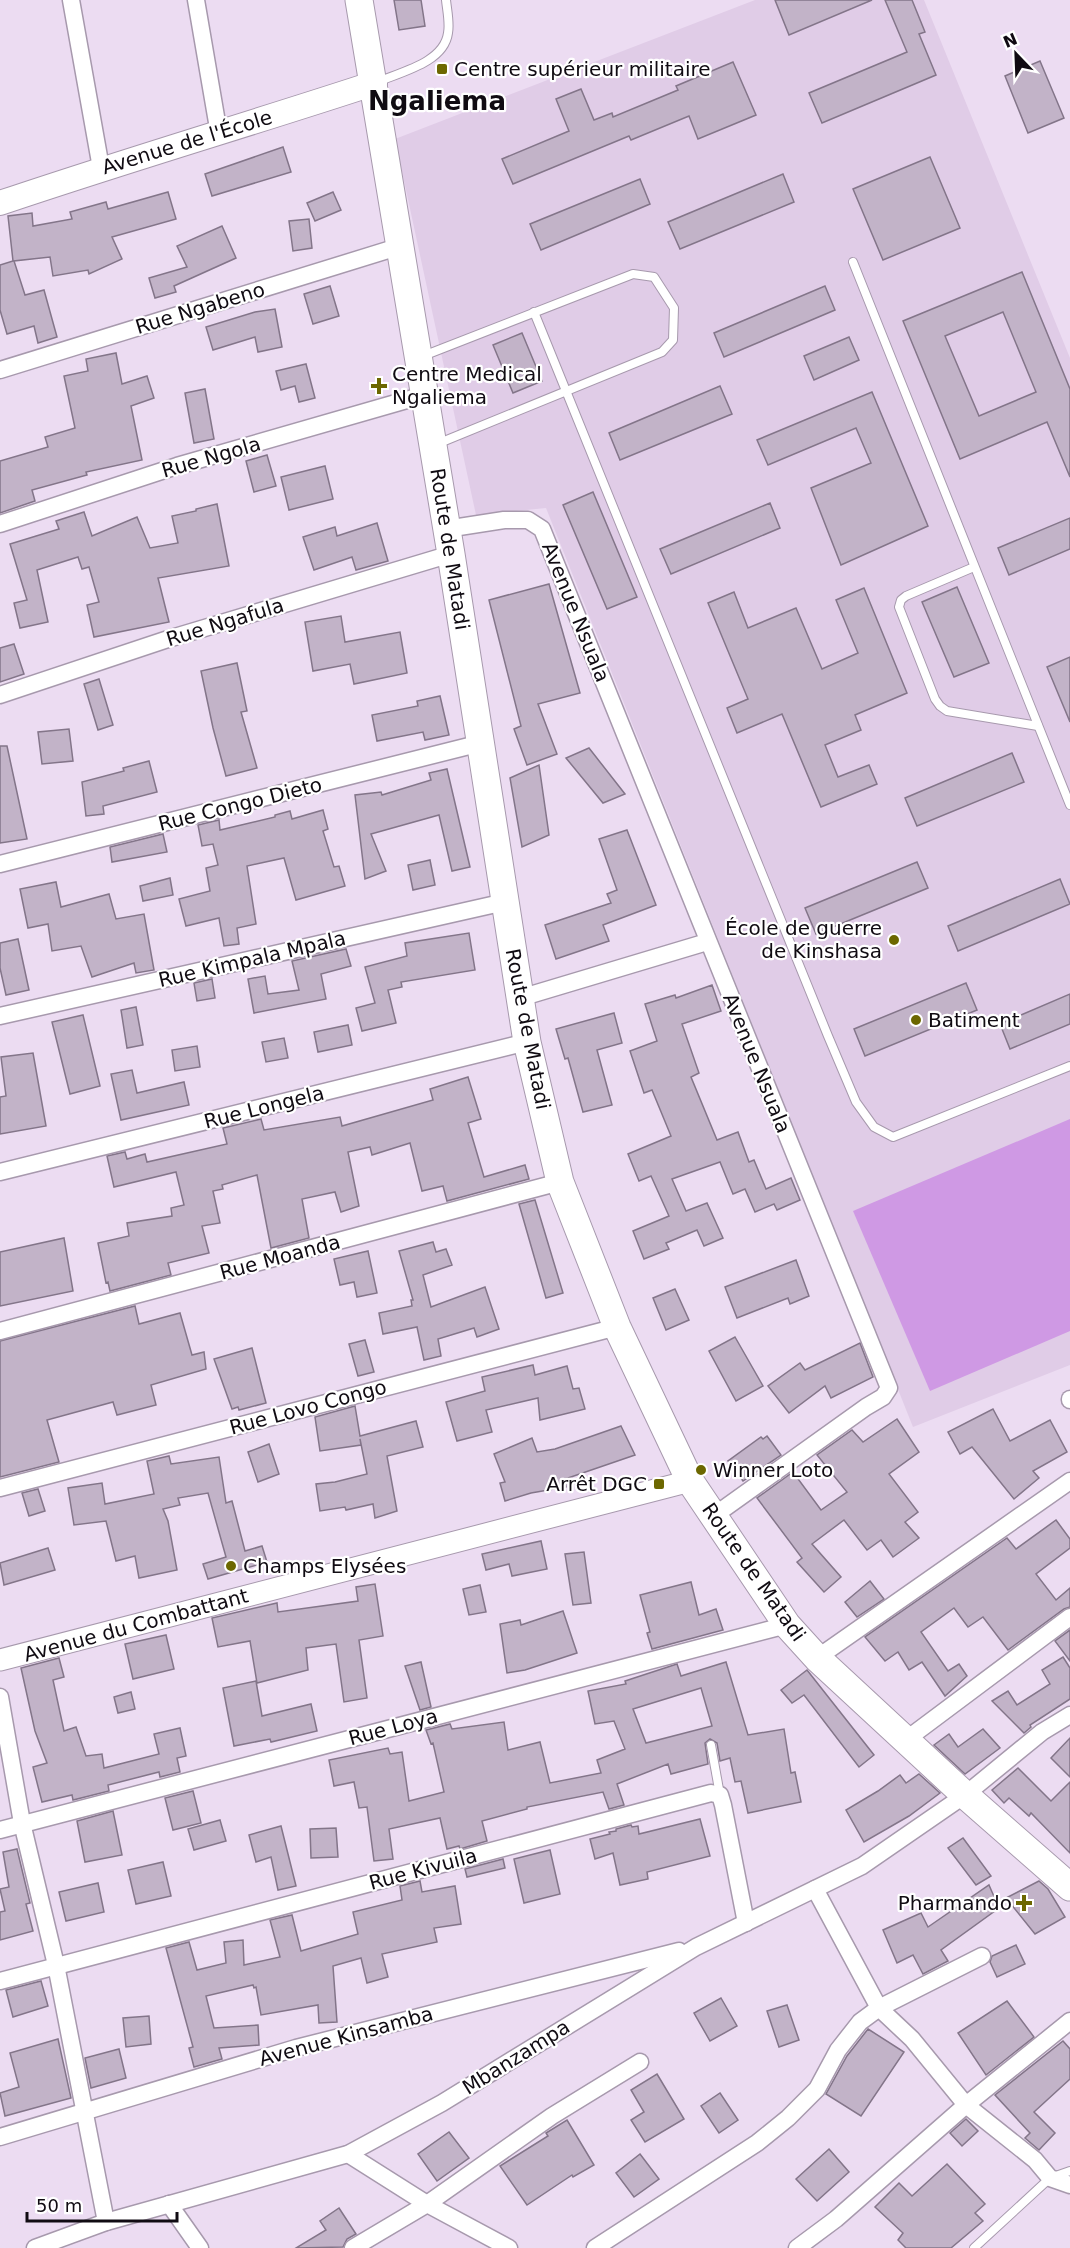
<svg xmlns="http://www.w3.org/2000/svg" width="1070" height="2248" font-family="'DejaVu Sans',sans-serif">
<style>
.built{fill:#e0cce7}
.green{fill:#cf99e4}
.building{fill:#c2b3c8;stroke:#837589;stroke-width:1.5;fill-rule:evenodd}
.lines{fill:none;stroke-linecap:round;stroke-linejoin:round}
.service-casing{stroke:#a799ad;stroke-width:10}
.minor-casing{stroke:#a799ad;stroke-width:19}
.tertiary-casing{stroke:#a799ad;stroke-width:23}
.secondary-casing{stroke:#a799ad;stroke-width:26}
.primary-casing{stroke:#a799ad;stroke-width:29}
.service{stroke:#fff;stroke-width:8}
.minor{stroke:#fff;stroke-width:16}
.tertiary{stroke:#fff;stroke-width:21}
.secondary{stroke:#fff;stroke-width:24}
.primary{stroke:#fff;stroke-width:27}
.poi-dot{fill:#6c6700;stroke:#fff;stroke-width:2}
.labels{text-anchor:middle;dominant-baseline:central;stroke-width:4.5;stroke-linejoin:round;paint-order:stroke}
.poi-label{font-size:20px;fill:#100b12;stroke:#fff;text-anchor:start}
.street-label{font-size:20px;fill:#100b12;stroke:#fff}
.district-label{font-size:26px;font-weight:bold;fill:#100b12;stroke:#fff}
</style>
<rect width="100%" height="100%" fill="#ecdcf2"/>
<polygon class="built" points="755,0 924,0 1070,358 1070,1365 913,1427 546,508 476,515 395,139"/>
<polygon class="green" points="1070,1119 1070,1331 930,1391 853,1211"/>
<g class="building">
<polygon points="394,0 421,0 425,26 399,30"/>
<polygon points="775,0 872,0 789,35"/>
<polygon points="885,0 912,0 925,32 919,34 936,75 822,123 809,93 907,52"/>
<polygon points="1040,61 1064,118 1028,133 1005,76"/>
<polygon points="733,62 756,115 698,139 689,116 631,140 629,136 513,184 502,159 569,131 556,99 581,89 594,120 612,113 613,117 678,90 676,86"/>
<polygon points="283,147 291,172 212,196 205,174"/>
<polygon points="930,157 960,228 883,260 853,189"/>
<polygon points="783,174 794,202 680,249 668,222"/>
<polygon points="640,179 650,204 541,250 530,224"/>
<polygon points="168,192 176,219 112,237 122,259 89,274 88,270 53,276 50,257 14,261 25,295 44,290 57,337 38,343 34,326 7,334 0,310 0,265 13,261 8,216 32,213 33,226 72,219 70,212 106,202 108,209"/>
<polygon points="333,192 341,210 315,221 307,203"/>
<polygon points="309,219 312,248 293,251 289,221"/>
<polygon points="222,226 236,258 174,286 176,292 155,298 149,278 187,267 177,246"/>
<path d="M1022 272 1070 389V477L1047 422 960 459 903 321ZM1003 312 1036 392 979 416 945 336Z"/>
<polygon points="330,286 339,316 313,324 304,294"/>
<polygon points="825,286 835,310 724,357 714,333"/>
<polygon points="275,309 282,347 258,352 255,337 213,350 206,327 255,312"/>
<polygon points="522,333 542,381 513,393 493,345"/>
<polygon points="849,337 859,360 814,380 804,356"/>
<polygon points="116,353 122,384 147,376 154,398 131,406 142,460 86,472 87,475 32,490 35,501 0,513 0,461 48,447 45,437 75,428 64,376 88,371 86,359"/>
<polygon points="306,364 315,398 299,402 295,386 281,390 276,371"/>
<polygon points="720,386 732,414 620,460 609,433"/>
<polygon points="205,389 214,439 194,443 185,393"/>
<polygon points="872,392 928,526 841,565 811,488 871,463 856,428 768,465 757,440"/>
<polygon points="267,455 276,486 254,492 246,461"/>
<polygon points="325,466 333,499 289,510 281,477"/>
<polygon points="593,492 637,597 607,609 563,505"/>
<polygon points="770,503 780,528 671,574 660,549"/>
<polygon points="217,504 229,566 158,578 169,622 94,637 87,605 99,602 89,567 82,569 78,557 37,570 48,622 20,628 14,603 27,600 10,544 59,529 56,521 84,512 92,536 137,517 150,548 178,543 172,516 196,511 196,509"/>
<polygon points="1070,518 1070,549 1009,575 998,548"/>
<polygon points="377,523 388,561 356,570 352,557 314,570 303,537 335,527 337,536"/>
<polygon points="549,584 580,693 538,704 557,754 527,765 514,729 521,726 489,600"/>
<polygon points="957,587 989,663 954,677 922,602"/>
<polygon points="864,588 907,693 855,715 861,730 825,745 838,777 869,765 877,784 821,807 782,714 737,733 727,708 748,699 708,603 734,592 748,628 796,608 822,669 858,653 836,600"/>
<polygon points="341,616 345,642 400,632 407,673 354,684 350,664 313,671 305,622"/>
<polygon points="14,644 24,674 0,682 0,648"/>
<polygon points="1070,657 1070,722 1047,667"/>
<polygon points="237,663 247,711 241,712 257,768 226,776 213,728 201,671"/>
<polygon points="99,679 113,725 98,730 84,684"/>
<polygon points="440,696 449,735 425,740 423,732 377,741 372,715 418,706 417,701"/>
<polygon points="69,729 73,761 42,764 38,732"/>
<polygon points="0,746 7,746 27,839 0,843"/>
<polygon points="589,748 625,794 603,803 566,758"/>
<polygon points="1012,753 1024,782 917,826 905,798"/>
<polygon points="149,761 157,792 103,806 104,814 86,816 82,782 124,771 123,768"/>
<polygon points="539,765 549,835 522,847 510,778"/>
<polygon points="447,769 470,867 452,871 439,815 371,834 386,871 365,879 355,795 381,792 382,795 431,780 429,773"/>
<polygon points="323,810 328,829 323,831 334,867 339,866 345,886 296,900 284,858 247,866 256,924 237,928 239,944 224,946 219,918 186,926 179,899 210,891 206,868 218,865 213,844 202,846 198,825 219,820 220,830 275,817 275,815 290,811 292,819"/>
<polygon points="627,830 656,905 603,925 609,941 556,959 545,925 611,903 607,894 617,890 599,839"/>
<polygon points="163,834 167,852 112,862 110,847"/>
<polygon points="430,860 435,885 413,890 408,865"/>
<polygon points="917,862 928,888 816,934 805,908"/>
<polygon points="170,878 173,895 143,901 140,886"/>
<polygon points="1060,879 1070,904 958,951 948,926"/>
<polygon points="56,882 61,907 109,894 116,919 144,914 154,970 136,973 134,963 92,977 81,946 52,951 48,924 28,928 20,889"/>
<polygon points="469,933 475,970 401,982 402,987 388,990 396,1023 362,1031 356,1008 375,1003 365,967 407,956 405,943"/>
<polygon points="18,939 29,990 6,995 0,968 0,943"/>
<polygon points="346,949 351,966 321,974 326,999 254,1013 248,979 265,976 268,994 299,990 292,961"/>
<polygon points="212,979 215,998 197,1001 194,983"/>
<polygon points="966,983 977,1010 865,1056 854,1029"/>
<polygon points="712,985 721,1011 682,1024 699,1073 691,1077 717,1140 738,1132 749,1162 754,1160 766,1189 791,1178 800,1200 777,1210 774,1204 755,1212 745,1189 733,1194 720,1162 672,1179 686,1211 707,1203 723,1238 704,1246 697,1230 666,1243 669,1249 644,1259 633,1231 669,1216 651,1176 639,1181 628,1154 671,1136 652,1090 644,1093 630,1051 657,1041 645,1004 675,995 676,998"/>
<polygon points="1070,994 1070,1024 1010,1049 1000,1024"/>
<polygon points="136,1007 143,1045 127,1048 121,1010"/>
<polygon points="614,1013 622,1043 597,1050 612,1105 583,1112 568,1058 565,1059 556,1029"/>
<polygon points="83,1015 100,1086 70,1094 52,1022"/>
<polygon points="348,1025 352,1045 318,1052 314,1032"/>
<polygon points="284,1038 288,1058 266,1062 262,1042"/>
<polygon points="197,1046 200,1067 175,1071 172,1050"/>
<polygon points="33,1053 46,1126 0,1134 0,1097 6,1096 1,1057"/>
<polygon points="132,1070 137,1093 184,1082 189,1105 121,1120 111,1074"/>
<polygon points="468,1077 481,1119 468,1123 484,1177 525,1165 529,1179 447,1201 443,1186 422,1191 410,1143 372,1155 370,1147 348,1152 359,1206 341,1212 335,1192 302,1199 309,1238 271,1248 257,1175 222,1185 223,1189 213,1191 220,1223 202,1226 209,1253 168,1263 171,1275 110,1291 108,1282 106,1283 98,1243 129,1236 127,1223 172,1216 171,1208 184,1205 176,1172 114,1187 107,1156 125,1152 127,1159 145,1154 147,1162 227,1144 223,1128 261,1119 264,1130 340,1117 342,1126 433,1100 430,1089"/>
<polygon points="535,1200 563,1293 546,1298 519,1204"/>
<polygon points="64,1238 73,1291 0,1306 0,1252"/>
<polygon points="433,1242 436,1252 446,1249 452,1265 423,1275 431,1307 485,1287 499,1329 477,1337 474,1328 438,1339 441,1356 424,1360 417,1327 383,1334 379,1313 412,1306 411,1300 413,1300 399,1251"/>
<polygon points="368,1251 377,1293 357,1297 354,1282 340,1285 334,1259"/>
<polygon points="796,1260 809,1296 790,1304 788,1298 737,1318 725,1287"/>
<polygon points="675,1289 689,1320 666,1330 653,1298"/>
<polygon points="135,1306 139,1324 180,1313 192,1355 204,1352 206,1369 151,1385 156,1405 117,1415 113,1402 47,1420 59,1462 0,1477 0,1341"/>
<polygon points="735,1337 763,1386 736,1401 709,1351"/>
<polygon points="365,1340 374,1372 358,1376 349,1344"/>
<polygon points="860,1343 873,1377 831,1398 825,1386 789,1413 768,1386 800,1363 805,1370"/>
<polygon points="252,1348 266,1403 239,1410 238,1407 232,1409 214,1359"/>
<polygon points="533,1365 535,1375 567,1366 573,1389 579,1388 585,1409 540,1420 538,1398 486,1410 492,1432 457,1441 446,1402 485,1391 482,1377"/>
<polygon points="355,1406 360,1436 416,1421 423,1447 387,1456 397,1511 375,1518 373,1504 346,1510 345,1507 320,1511 316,1484 335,1482 367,1474 360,1439 361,1445 320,1451 315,1417"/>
<polygon points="993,1409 1010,1441 1050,1420 1067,1452 1033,1471 1039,1478 1014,1499 972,1447 960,1454 948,1432"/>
<polygon points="897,1419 919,1452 889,1474 918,1512 905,1522 919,1538 893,1557 881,1540 867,1550 844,1520 812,1544 841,1577 824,1592 797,1562 802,1558 757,1498 793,1472 821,1510 847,1492 817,1455 852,1430 863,1442"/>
<polygon points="621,1426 635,1455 565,1479 566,1487 531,1493 505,1501 500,1483 505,1482 494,1454 532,1438 537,1452 555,1449"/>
<polygon points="767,1436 781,1455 743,1481 728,1461 761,1437 763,1439"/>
<polygon points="269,1444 279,1474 258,1482 248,1452"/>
<polygon points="169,1456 171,1464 219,1457 226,1503 232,1501 245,1551 262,1546 267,1562 208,1579 203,1564 226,1557 208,1493 178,1498 180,1505 163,1509 168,1521 177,1570 139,1578 135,1556 116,1561 106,1521 74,1525 68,1488 102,1483 105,1504 154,1494 147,1461"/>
<polygon points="38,1489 45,1511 29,1516 22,1493"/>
<polygon points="1056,1520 1070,1539 1070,1548 1036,1574 1056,1600 1070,1588 1070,1607 1064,1609 1008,1650 983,1617 968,1627 954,1608 921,1632 948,1671 959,1664 967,1676 945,1696 922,1662 909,1670 898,1652 885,1661 865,1637 1007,1538 1016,1549"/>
<polygon points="541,1541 547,1569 512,1576 509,1564 486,1570 482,1554"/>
<polygon points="48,1548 55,1570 4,1585 0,1563"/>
<polygon points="584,1552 591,1603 573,1605 565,1554"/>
<polygon points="870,1581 884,1599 857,1617 845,1602"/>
<polygon points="691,1582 699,1615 716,1609 723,1630 652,1649 647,1633 650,1632 640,1595"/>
<polygon points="375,1584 383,1636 359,1640 367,1698 344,1702 336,1644 306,1648 308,1670 257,1683 250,1641 218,1647 212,1618 277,1603 278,1612 358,1601 356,1587"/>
<polygon points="480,1585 486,1612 469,1615 463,1589"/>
<polygon points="563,1611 577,1653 525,1670 507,1673 500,1624 520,1620 521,1625"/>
<polygon points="1070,1630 1070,1661 1055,1641"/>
<polygon points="166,1635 174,1669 133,1679 125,1644"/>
<polygon points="1063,1657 1070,1668 1070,1699 1030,1725 1031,1727 1024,1733 992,1701 1008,1691 1017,1705 1050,1684 1042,1670"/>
<polygon points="59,1658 64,1677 53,1680 64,1731 76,1727 86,1756 102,1754 104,1768 159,1754 154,1734 180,1728 186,1756 177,1758 180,1772 160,1777 159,1772 108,1785 109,1791 73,1800 72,1795 42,1802 33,1767 47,1763 35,1731 21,1668"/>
<polygon points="421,1662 431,1707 420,1710 405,1666"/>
<path d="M726 1662 748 1735 784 1729 791 1773 795 1772 801 1802 748 1813 741 1781 735 1782 730 1758 720 1761 717 1743 710 1739 705 1743 708 1764 671 1774 668 1764 617 1784 624 1805 609 1809 603 1792 527 1807V1809L482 1821 487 1841 460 1849 459 1846 447 1849 440 1818 389 1829 393 1859 374 1861 367 1807 359 1808 354 1782 334 1786 329 1760 388 1748 390 1754 402 1752 409 1801 444 1792 433 1743 431 1744 426 1730 450 1724 452 1729 504 1722 508 1750 540 1742 550 1783 601 1773 597 1760 625 1749 614 1721 595 1724 588 1691 626 1684 625 1681 677 1664 681 1676ZM701 1688 712 1726 646 1743 633 1709Z"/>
<polygon points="807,1670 874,1755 859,1767 804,1695 792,1703 781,1690"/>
<polygon points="256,1681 262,1716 311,1704 317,1731 271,1742 270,1739 234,1746 223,1688"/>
<polygon points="131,1692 135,1709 118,1713 114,1697"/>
<polygon points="983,1729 1000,1748 965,1774 934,1745 949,1734 958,1747"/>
<polygon points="1070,1738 1070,1777 1051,1758"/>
<polygon points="1018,1768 1051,1801 1070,1782 1070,1853 1031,1813 1029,1816 1009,1798 1004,1803 992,1790"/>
<polygon points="919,1774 940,1793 909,1816 864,1842 846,1810 878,1791 900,1775 906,1783"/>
<polygon points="193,1791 201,1823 173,1830 165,1798"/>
<polygon points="113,1811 122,1855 85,1862 77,1821"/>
<polygon points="700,1819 710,1856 647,1872 648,1879 620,1885 613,1853 595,1859 590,1839 610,1834 609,1832 616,1831 616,1829 631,1825 632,1827 638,1826 639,1834"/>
<polygon points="220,1820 226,1841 194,1850 188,1829"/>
<polygon points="281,1826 296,1886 278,1890 271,1857 256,1862 249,1835"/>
<polygon points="336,1828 338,1857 311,1858 310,1829"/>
<polygon points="963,1838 991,1876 976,1885 948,1848"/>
<polygon points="17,1849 30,1903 26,1904 33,1931 0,1940 0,1912 5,1911 0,1889 9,1887 3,1852"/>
<polygon points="550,1850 560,1894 524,1903 514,1859"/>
<polygon points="503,1859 505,1868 467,1877 465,1869"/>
<polygon points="163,1862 171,1896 136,1904 128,1870"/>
<polygon points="420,1881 422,1892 455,1886 461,1924 434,1928 437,1942 382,1954 388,1977 367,1983 361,1958 333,1966 337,2022 319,2023 318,2005 261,2015 256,1987 254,1988 253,1985 206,1996 214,2028 258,2025 259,2045 219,2048 222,2059 194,2067 189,2048 193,2047 166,1948 189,1942 197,1970 226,1963 224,1942 243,1940 244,1965 280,1957 270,1920 292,1915 301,1951 358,1934 353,1912 402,1900 400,1886"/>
<polygon points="1039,1881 1048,1889 1065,1917 1035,1934 1006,1898"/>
<polygon points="98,1883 104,1912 66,1921 59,1892"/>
<polygon points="989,1885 999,1908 941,1950 948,1961 923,1974 913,1955 897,1963 883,1930 921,1913 928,1927"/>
<polygon points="1016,1945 1025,1964 997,1977 990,1962 992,1956"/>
<polygon points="41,1981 48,2006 13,2017 6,1990"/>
<polygon points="721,1998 737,2026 710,2041 694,2013"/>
<polygon points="1007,2001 1034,2037 986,2075 958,2033"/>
<polygon points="787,2005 799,2040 779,2047 767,2011"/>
<polygon points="149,2016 151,2044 126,2047 123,2018"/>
<polygon points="868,2029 904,2052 861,2116 826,2094 847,2056"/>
<polygon points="58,2039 71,2098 5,2116 0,2093 19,2087 10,2053"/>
<polygon points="1063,2041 1070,2049 1070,2079 1034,2112 1055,2133 1039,2150 1025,2138 1030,2133 995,2095"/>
<polygon points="119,2049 126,2078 91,2088 85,2058"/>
<polygon points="657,2074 684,2119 645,2142 631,2120 644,2112 631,2090"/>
<polygon points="720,2093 738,2120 719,2133 701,2106"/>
<polygon points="966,2119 978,2131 962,2146 950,2133"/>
<polygon points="567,2120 594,2165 573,2177 572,2175 527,2205 500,2166 548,2136 546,2133"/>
<polygon points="449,2132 469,2158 437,2181 418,2154"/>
<polygon points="829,2149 849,2172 817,2201 796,2179"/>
<polygon points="640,2154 659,2179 634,2197 616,2173"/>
<polygon points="947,2164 985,2204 975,2213 983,2221 951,2248 906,2248 898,2240 903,2233 875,2207 899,2183 912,2196"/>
<polygon points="339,2208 356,2234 347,2239 343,2247 296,2248 326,2230 320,2221"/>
</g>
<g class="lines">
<defs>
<g id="service">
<path d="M375 83C400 72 444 63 448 33 450 23 447 10 446 0"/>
<polyline points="853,262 1070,805"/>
<polyline points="534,312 828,1036 856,1102 874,1127 893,1137 1070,1066"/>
<polyline points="423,356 633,274 654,277 674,308 673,340 662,352 437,444"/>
<polyline points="974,567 906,596 901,600 899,607 935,699 940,706 947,711 1038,726"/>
<polyline points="711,1745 720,1795"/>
<polyline points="974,2248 1050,2178 1070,2171"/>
</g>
<g id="minor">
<polyline points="71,0 101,168"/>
<polyline points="196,0 219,134"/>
<polyline points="0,370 401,246"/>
<polyline points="0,524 177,466 424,395"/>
<polyline points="446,529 504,520 528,520 542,529 889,1388 883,1397 866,1407 715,1515"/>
<polyline points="0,695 168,639 451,554"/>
<polyline points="0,864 481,743"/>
<polyline points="520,998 707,942"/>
<polyline points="0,1016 505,902"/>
<polyline points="0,1172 527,1042"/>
<polyline points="0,1331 560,1182"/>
<polyline points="1070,1399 1070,1400"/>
<polyline points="0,1488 617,1327"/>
<polyline points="817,1658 1070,1481"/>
<polyline points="0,1697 22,1823 56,1965 106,2222"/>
<polyline points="907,1739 1070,1617"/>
<polyline points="0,1830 787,1625"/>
<polyline points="815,1889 879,2008 912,2039 966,2105 1035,2160 1050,2178 1070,2185"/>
<polyline points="0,1981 711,1793 720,1795 723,1805 746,1923"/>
<polyline points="0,2137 296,2048 679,1951"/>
<polyline points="348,2154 427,2204 509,2248"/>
<polyline points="169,2204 200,2248"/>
<polyline points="35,2248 106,2222 348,2154 442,2103 696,1947 862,1866 965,1795 1042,1732 1070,1715"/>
<polyline points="353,2248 427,2204 552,2116 640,2062"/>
<polyline points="595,2248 757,2143 788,2118 817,2089 838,2050 860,2022 879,2008 982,1956"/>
<polyline points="797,2248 836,2219 966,2105 1070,2021"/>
</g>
<polyline id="tertiary" points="0,1660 690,1481"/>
<path id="secondary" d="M0 203C124 161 250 124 375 83"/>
<polyline id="primary" points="359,0 451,554 527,1042 560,1182 617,1327 690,1481 787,1625 817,1658 965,1795 1070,1887"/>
</defs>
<use href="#service" class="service-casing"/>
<use href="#minor" class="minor-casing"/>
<use href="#tertiary" class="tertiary-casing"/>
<use href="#secondary" class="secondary-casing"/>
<use href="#primary" class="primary-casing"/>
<use href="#service" class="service"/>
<use href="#minor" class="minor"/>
<use href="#tertiary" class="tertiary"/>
<use href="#secondary" class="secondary"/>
<use href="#primary" class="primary"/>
</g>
<g class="poi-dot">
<rect x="436" y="63" width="12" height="12" rx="3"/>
<path d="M376 377h6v6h6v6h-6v6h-6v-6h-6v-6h6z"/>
<circle cx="894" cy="940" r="6"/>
<circle cx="916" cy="1020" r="6"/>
<circle cx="701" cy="1470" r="6"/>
<rect x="653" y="1478" width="12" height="12" rx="3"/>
<circle cx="231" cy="1566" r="6"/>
<path d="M1021 1894h6v6h6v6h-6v6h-6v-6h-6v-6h6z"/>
</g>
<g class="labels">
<g class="poi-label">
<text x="454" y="69">Centre supérieur militaire</text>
<text x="392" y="374">Centre Medical<tspan x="392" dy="23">Ngaliema</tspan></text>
<text x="882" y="928" text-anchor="end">École de guerre<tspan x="882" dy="23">de Kinshasa</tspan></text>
<text x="928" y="1020">Batiment</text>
<text x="713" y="1470">Winner Loto</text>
<text x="647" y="1484" text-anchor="end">Arrêt DGC</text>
<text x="243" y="1566">Champs Elysées</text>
<text x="1012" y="1903" text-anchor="end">Pharmando</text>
</g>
<g class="street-label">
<text transform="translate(187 142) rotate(-17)">Avenue de l'École</text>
<text transform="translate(200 308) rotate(-17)">Rue Ngabeno</text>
<text transform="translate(211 457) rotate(-16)">Rue Ngola</text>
<text transform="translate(450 549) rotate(81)">Route de Matadi</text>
<text transform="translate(576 612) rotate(68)">Avenue Nsuala</text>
<text transform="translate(225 622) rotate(-17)">Rue Ngafula</text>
<text transform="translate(240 804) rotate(-14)">Rue Congo Dieto</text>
<text transform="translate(252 959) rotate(-13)">Rue Kimpala Mpala</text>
<text transform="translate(528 1029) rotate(79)">Route de Matadi</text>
<text transform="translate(757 1063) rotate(68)">Avenue Nsuala</text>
<text transform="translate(264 1107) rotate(-14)">Rue Longela</text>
<text transform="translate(280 1257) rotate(-15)">Rue Moanda</text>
<text transform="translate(308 1407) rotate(-15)">Rue Lovo Congo</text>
<text transform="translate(754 1572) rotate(55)">Route de Matadi</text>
<text transform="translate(136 1625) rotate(-15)">Avenue du Combattant</text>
<text transform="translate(393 1727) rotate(-15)">Rue Loya</text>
<text transform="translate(423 1869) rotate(-15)">Rue Kivuila</text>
<text transform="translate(346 2036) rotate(-15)">Avenue Kinsamba</text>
<text transform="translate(516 2057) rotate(-32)">Mbanzampa</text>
</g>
<g class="district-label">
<text x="437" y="101">Ngaliema</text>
</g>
</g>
<g transform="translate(1016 54) rotate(337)" stroke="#ffffff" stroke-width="4.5" paint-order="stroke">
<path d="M0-4.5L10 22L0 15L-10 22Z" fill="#100b12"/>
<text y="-9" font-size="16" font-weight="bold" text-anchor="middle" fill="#100b12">N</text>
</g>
<path d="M27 2212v9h150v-9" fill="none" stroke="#100b12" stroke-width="3"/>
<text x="36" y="2212" font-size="18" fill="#100b12" stroke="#ffffff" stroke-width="4.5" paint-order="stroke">50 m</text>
</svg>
